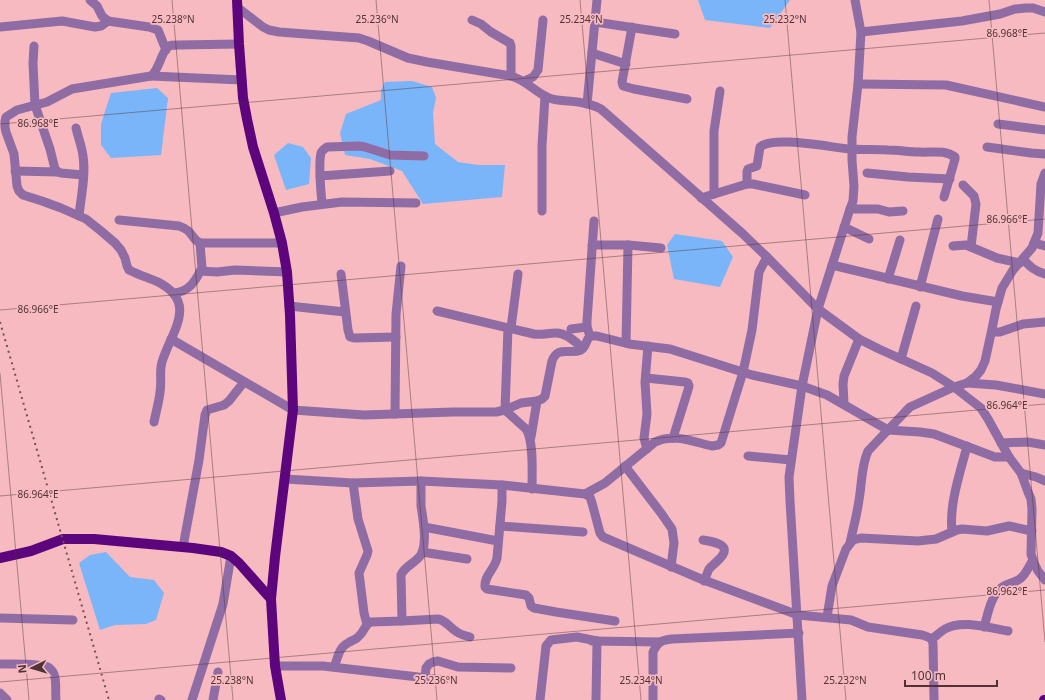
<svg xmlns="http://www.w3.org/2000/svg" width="1045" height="700" font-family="'Noto Sans',sans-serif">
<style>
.water{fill:#7ab5f9}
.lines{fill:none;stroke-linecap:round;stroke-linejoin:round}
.minor{stroke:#906ca4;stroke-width:9}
.major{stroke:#5c057c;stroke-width:10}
.rail{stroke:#755054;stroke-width:2;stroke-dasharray:2 4;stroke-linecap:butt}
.ticks{fill:none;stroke:#503235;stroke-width:1;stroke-opacity:0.45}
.ticks-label{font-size:10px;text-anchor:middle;fill:#503235;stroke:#f7bac0;stroke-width:3.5;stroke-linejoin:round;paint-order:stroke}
</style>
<rect width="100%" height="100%" fill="#f7bac0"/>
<g class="water">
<polygon points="698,0 790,0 770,28 705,20"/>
<polygon points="412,81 432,87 436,98 433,113 435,144 458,162 479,165 505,165 502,197 423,204 402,171 370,159 345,155 340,133 346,114 381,100 381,90 385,82"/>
<polygon points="157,88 168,98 161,155 111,158 101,145 101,124 111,93"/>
<polygon points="288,143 303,147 311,158 309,184 286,190 274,155"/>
<polygon points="675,234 722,241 733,257 720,287 674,279 667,245"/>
<polygon points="106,552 130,577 154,580 164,593 156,620 146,624 115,625 100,630 79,563 90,555"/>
</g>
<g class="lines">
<g class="minor">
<polyline points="90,0 97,6 102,16 108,21 149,27 158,30 166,50"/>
<path d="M237 7 263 27 269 30 279 32 359 38 368 41 408 58 427 62 511 76C526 80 535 92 549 98 560 102 572 100 583 103 590 104 595 106 601 109L743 234 767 257 818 309 859 339 879 349 932 373 954 387 981 408 988 419 1009 457 1021 473 1028 492 1031 499 1032 509 1031 554 1034 563 1038 571 1045 580"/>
<polyline points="472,20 481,24 491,32 510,43 511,46 511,76"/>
<polyline points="595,22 675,34"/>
<polyline points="0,27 62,21 95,27 101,26 108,21"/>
<polyline points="632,27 622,82 623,86 634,89 687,99"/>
<polyline points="861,32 962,21 1000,14 1015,9 1026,8 1033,8 1045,12"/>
<polyline points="34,46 33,63 35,105 50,149 55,169 58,172 61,173 83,175"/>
<polyline points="592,53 626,64"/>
<polyline points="151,76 242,80"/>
<polyline points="524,81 533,77 538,70 543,20"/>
<polyline points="858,84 946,85 1045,107"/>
<polyline points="587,104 597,0"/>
<polyline points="998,124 1045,130"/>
<path d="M76 128C78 137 82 147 83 156 86 175 81 196 79 216"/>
<polyline points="987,147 1031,153 1045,154"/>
<polyline points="15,171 58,172"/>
<polyline points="867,173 908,177 950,179"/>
<polyline points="320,176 390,171"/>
<path d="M747 184V172L748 169 757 166 760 147C773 135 833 148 851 149 863 150 876 149 888 150 898 150 909 152 919 152 931 153 944 149 955 157V159L944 197"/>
<polyline points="963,185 974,196 976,204 971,247"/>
<polyline points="714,194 714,131 720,91"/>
<polyline points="701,198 747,184 753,184 805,195"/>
<path d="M322 204C321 191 318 165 321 153 322 150 324 149 327 147L359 146 365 147 390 155 424 156"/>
<polyline points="850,209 878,209 889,212 903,211"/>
<polyline points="542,211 542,146 545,96"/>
<polyline points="274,213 302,207 342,202 416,203"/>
<path d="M119 220 179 226C194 231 190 238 200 243H282"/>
<polyline points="844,227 869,239"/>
<polyline points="1034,243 1045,246"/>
<polyline points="592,245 628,245 661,248"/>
<polyline points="953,246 966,245 997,258 1020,263"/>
<path d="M1023 259C1030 267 1035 271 1045 274"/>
<polyline points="832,265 962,296 998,302"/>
<polyline points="200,271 217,272 235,270 287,272"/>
<polyline points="341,274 348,330 350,337 354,338 396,337"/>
<polyline points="888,279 900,240"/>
<polyline points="920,287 938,219"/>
<path d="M173 293C189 292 195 282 202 268L200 243"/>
<polyline points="289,306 345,312"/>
<path d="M437 311 534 334C542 335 548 333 556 333 567 333 575 342 583 348"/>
<path d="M508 328 505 410 526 429C534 440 532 474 532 489"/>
<polyline points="511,328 518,274"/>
<polyline points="571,329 587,327"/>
<polyline points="992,332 1000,332 1023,324 1045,322"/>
<polyline points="590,336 587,327 587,321 594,221"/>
<path d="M171 339 293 410 364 415 453 412H496L505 410 521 403 537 401 542 399 545 396 552 361C558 345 569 355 581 350 586 347 586 340 590 336H597L629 344 670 349 752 375 802 386 827 395 888 430 920 432 934 434 995 457H1009"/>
<polyline points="626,343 628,245"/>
<polyline points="901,359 916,306"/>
<polyline points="646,378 685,382 688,383 689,386 688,390 673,438"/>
<polyline points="967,383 996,385 1045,394"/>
<polyline points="844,404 843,384 844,376 859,339"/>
<polyline points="395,414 396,314 401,266"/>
<path d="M154 422C156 412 159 402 160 392 162 382 159 372 162 362 171 332 199 303 158 282 149 278 139 275 129 270L127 266 125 258 121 250 115 243 101 231 86 219 61 208 42 201 23 195 19 191 17 186 14 154 6 132 5 127V121L6 117 17 110 47 102 72 89 151 76C160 69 161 51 169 46 171 45 175 45 178 45L239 44"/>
<polyline points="531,437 537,401"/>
<polyline points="1001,443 1028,442 1045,445"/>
<polyline points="647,449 644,438 647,414 645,382 648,346"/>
<polyline points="748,456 791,460"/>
<polyline points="625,466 661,513 672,529 674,543 671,567"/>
<polyline points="1021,473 1036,477 1045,481"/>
<path d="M285 479 353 483 421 481 502 485 585 494 590 497 592 503 600 533 603 537 701 579 798 615 851 620 868 627 922 635C928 637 931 637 933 643L934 700"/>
<polyline points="353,483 358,519 368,551 367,555 359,573 364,613 367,624"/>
<path d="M502 485V501L497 558C495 569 484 575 485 587L487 589 526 595 529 598 531 606 534 608 556 612 615 621"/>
<path d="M585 494 605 483 655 442C673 433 694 442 712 446L718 445 721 443 743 372 752 330 759 272 767 257"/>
<polyline points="500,526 583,532"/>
<polyline points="424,527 498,541"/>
<path d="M952 532C949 503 960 474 967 446"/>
<path d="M703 540C708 541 716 542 721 545 732 552 713 564 709 569 707 573 706 577 704 581"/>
<path d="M850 543C853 529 857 515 859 500 862 484 861 466 868 451L906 411 910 407 954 387 967 383 976 376 981 370 985 361 992 329 996 309 1002 288 1013 270 1032 248 1038 233 1041 184 1045 173"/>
<polyline points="183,547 199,460 205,415 207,410 224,405 229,401 244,382"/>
<polyline points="422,552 467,559"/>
<polyline points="827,617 832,586 846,549 853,540 861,538 918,541 936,539 957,530 962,529 987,531 1009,526 1032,531"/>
<polyline points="0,618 73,620"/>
<path d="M402 621 401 575C405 565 417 563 422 553 427 540 423 519 421 506 421 498 421 489 421 481"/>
<path d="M984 627C988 614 990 598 1001 588 1007 583 1015 583 1021 578 1026 574 1029 566 1033 560"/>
<path d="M932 639C936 636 940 632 945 629 962 619 989 628 1008 631"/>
<polyline points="592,641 660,642"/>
<path d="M0 664C10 664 40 663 48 667 50 668 53 672 54 674 57 682 55 692 56 700"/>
<polyline points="275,666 323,666 444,680"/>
<path d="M334 667C338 658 339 647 348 643 352 640 356 640 359 636 364 632 365 624 371 622L402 621 438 619C447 621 450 628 457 632 461 635 466 636 470 637"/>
<polyline points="425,678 426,668 429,664 433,662 438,661 458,667 511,668"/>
<polyline points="0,693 7,700"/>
<polyline points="159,699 161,700"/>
<polyline points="192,700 223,604 231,556"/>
<polyline points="213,700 218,672"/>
<polyline points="540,700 546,646 551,640 577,637 597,641 596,700"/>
<path d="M653 700V652C658 642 661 640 672 639L799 633"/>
<polyline points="802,700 790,501 789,477 802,386 818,309 850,209 853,201 854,186 852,160 852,137 858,84 861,32 855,0"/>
</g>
<g class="major">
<polyline points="237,0 239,44 243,98 247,119 253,147 274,213 282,243 287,272 290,315 293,410 275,557 271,599 275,666 281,700"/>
<polyline points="0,558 31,551 63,539 94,539 193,548 221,552 231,556 239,563 271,599"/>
<polyline points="1044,700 1045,700"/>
</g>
<polyline class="rail" points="0,322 109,700"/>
</g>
<path class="ticks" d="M172 0 233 700M376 0 437 700M580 0 641 700M785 0 846 700M989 0 1045 642M0 124 1045 33M0 310 1045 219M0 373 29 700M0 496 1045 404M0 682 1045 590"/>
<g class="ticks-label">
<text x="173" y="23">25.238°N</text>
<text x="377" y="23">25.236°N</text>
<text x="581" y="23">25.234°N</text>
<text x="785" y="23">25.232°N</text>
<text x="1007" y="37">86.968°E</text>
<text x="38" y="127">86.968°E</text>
<text x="1007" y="223">86.966°E</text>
<text x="38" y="313">86.966°E</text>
<text x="1007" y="409">86.964°E</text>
<text x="38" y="498">86.964°E</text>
<text x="1007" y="595">86.962°E</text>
<text x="232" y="684">25.238°N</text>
<text x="436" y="684">25.236°N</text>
<text x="641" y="684">25.234°N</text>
<text x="845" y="684">25.232°N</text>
</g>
<g transform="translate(32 668) rotate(265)" stroke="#f7bac0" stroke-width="3" paint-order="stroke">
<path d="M0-3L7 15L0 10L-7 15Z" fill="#503235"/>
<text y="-6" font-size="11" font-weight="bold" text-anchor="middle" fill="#503235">N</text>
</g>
<path d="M905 680v6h92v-6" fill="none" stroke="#503235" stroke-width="2"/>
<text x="911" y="680" font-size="12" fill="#503235" stroke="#f7bac0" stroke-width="3" paint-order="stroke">100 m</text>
</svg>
